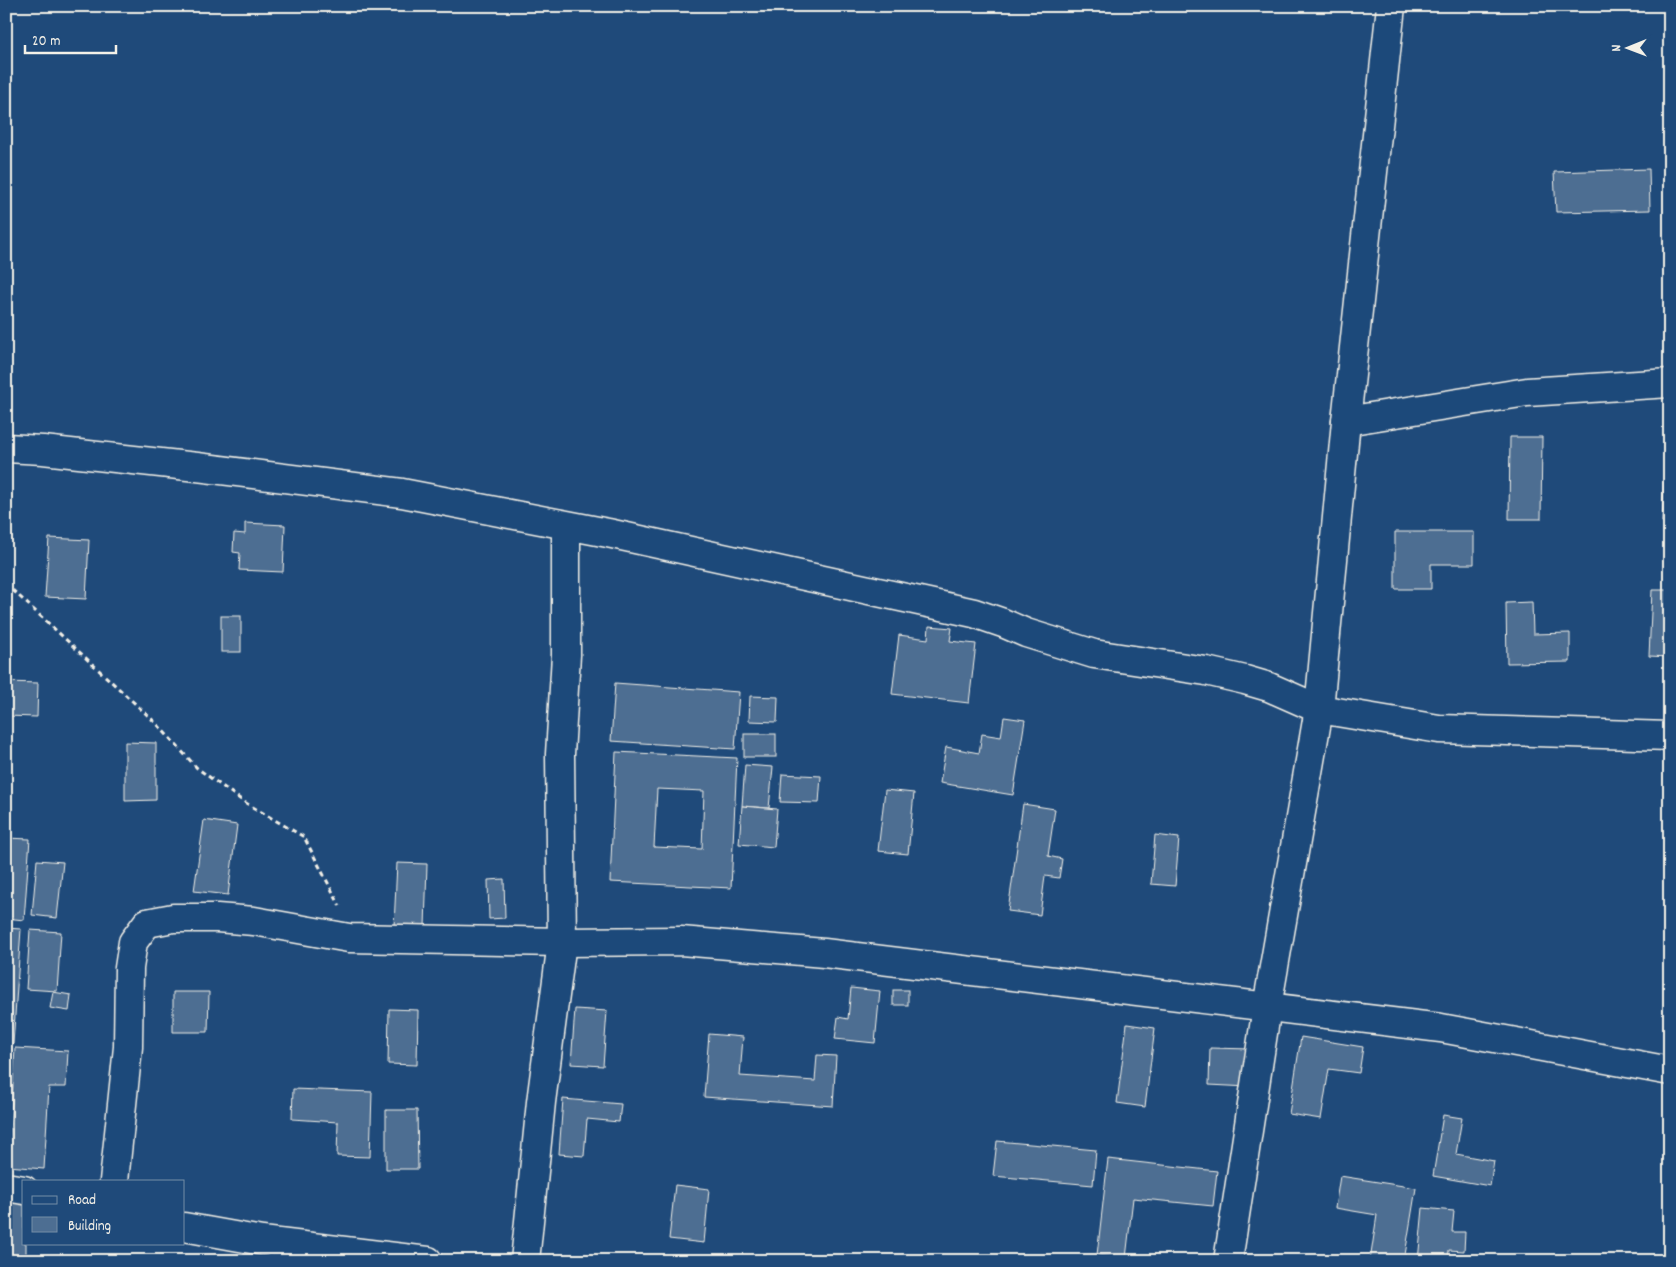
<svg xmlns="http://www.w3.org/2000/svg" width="1676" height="1267" font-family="Dekko,sans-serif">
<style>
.building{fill:#4d6e92;stroke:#f4f1e8;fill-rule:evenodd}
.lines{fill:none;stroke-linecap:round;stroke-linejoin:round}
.minor-casing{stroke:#f4f1e8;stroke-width:31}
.path{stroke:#f4f1e8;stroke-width:3;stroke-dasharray:5 4;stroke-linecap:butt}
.minor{stroke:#1f4a7a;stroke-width:28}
</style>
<rect width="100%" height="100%" fill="#1f4a7a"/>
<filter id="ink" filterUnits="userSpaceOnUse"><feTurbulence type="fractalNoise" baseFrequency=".02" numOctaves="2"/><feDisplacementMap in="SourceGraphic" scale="10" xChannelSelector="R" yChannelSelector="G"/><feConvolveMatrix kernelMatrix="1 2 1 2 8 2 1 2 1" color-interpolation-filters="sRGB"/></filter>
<g filter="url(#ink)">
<g class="building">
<polygon points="1649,169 1650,210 1556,212 1554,172"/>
<polygon points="1510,437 1542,437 1541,519 1509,519"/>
<polygon points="1664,481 1670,482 1670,523 1662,522"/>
<polygon points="245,523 285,525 283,572 239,570 240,553 233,552 234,533 245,534"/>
<polygon points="1395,532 1474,532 1474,564 1431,564 1431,589 1395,589"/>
<polygon points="49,538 89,540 86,599 45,597"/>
<polygon points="1652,590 1670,590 1670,657 1649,656"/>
<polygon points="1532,602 1533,634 1570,633 1570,662 1507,663 1506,603"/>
<rect x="221" y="616" width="20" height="36"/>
<polygon points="929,626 952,628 950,641 976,644 969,703 892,694 899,635 928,639"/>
<polygon points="6,682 38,683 37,717 6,716"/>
<polygon points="615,683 739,692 735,749 611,741"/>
<polygon points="750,696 778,697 777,722 749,721"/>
<polygon points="1004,717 1025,720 1013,795 940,783 946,747 979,753 982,734 1001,737"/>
<rect x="744" y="734" width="32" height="23"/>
<polygon points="125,742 156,743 156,800 125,801"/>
<path d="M616 752 737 758 731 888 610 882ZM657 789 704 791 702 849 654 847Z"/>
<polygon points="745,765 773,767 769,808 742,806"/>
<polygon points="782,774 821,776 819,803 780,802"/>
<polygon points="885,790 914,793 908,854 878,851"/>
<polygon points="1023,804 1055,809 1048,856 1062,859 1059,878 1045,876 1040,915 1008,911"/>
<polygon points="742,806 777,809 774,847 739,844"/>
<polygon points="204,820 237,825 228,895 194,891"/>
<polygon points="1155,835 1179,838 1175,886 1151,884"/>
<polygon points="6,838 30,839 24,920 6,918"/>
<polygon points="37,860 63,862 57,918 32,915"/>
<polygon points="397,863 427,864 425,927 394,926"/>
<polygon points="504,879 505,918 489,919 488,880"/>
<polygon points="6,928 21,929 13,1044 6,1043"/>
<polygon points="30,930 61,932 57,991 26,989"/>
<polygon points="851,988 880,991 875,1043 835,1039 838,1017 848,1019"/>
<rect x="893" y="990" width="15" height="15"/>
<polygon points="53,992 71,995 69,1011 50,1008"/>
<polygon points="173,992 209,992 208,1032 173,1032"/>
<polygon points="389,1009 418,1010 417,1065 388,1064"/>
<polygon points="575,1009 607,1011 603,1066 571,1064"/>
<polygon points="1127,1024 1155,1028 1145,1107 1117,1103"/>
<polygon points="709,1034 743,1037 740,1076 815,1081 817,1055 836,1056 833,1106 704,1097"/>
<polygon points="1301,1037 1363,1047 1359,1073 1329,1069 1321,1119 1289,1114"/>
<polygon points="15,1048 68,1051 66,1087 49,1087 44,1169 8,1166"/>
<polygon points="1210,1048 1251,1049 1249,1087 1209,1085"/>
<polygon points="293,1089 372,1092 370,1157 337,1156 338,1122 292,1119"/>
<polygon points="563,1099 621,1104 619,1122 587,1119 584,1156 559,1154"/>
<polygon points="386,1110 417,1110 418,1169 386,1169"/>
<polygon points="1443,1115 1462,1118 1456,1154 1494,1161 1490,1186 1433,1176"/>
<polygon points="997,1141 1096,1150 1093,1185 993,1176"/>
<polygon points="1108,1159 1217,1171 1213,1206 1133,1198 1126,1258 1097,1255"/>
<polygon points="1340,1176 1416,1188 1404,1261 1370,1261 1377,1215 1335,1208"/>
<polygon points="675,1185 709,1189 704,1243 669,1239"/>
<polygon points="6,1203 24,1203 24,1243 26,1243 26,1261 6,1261"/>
<polygon points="1423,1208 1454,1211 1452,1232 1465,1232 1464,1251 1449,1250 1448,1261 1418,1261"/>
</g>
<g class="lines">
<defs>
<g id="minor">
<polyline points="1346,421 1527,392 1670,383"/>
<polyline points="6,448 43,450 197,467 402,493 608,533 974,613 1003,623 1026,633 1094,654 1206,671 1245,680 1269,687 1319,709 1439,729 1670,736"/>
<polyline points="114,1181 128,1047 129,968 133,942 147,923 173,918 217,918 254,921 349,938 562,942 681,941 824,953 1441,1028 1670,1071"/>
<polyline points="6,1187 24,1190"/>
<polyline points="184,1227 262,1241 428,1261"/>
<polyline points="525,1261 541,1102 562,942 560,754 566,655 566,526"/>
<polyline points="1228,1261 1267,1007 1319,709 1346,421 1391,6"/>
</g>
</defs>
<use href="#minor" class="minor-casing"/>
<polyline class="path" points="6,584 157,724 197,768 244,802 304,837 340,906"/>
<use href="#minor" class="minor"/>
</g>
</g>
<rect width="1676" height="1267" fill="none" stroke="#1f4a7a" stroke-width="25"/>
<rect x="12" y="12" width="1651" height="1242" fill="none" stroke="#f4f1e8" stroke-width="2" filter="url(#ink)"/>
<rect x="22" y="1180" width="162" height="65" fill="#1f4a7a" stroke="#748da6"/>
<rect x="32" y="1196" width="25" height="8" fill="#1f4a7a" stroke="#748da6"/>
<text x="68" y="1204" font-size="15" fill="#f4f1e8">Road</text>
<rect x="32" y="1217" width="25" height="15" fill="#4d6e92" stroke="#748da6"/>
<text x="68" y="1230" font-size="15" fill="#f4f1e8">Building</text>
<g transform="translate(1628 48) rotate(269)" stroke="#1f4a7a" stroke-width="4" paint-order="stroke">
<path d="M0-4L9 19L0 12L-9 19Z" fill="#f4f1e8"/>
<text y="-8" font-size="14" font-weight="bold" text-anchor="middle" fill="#f4f1e8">N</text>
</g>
<path d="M25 45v8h91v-8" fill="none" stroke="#f4f1e8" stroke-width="2.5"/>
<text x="32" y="45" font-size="15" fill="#f4f1e8" stroke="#1f4a7a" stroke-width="4" paint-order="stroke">20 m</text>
</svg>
